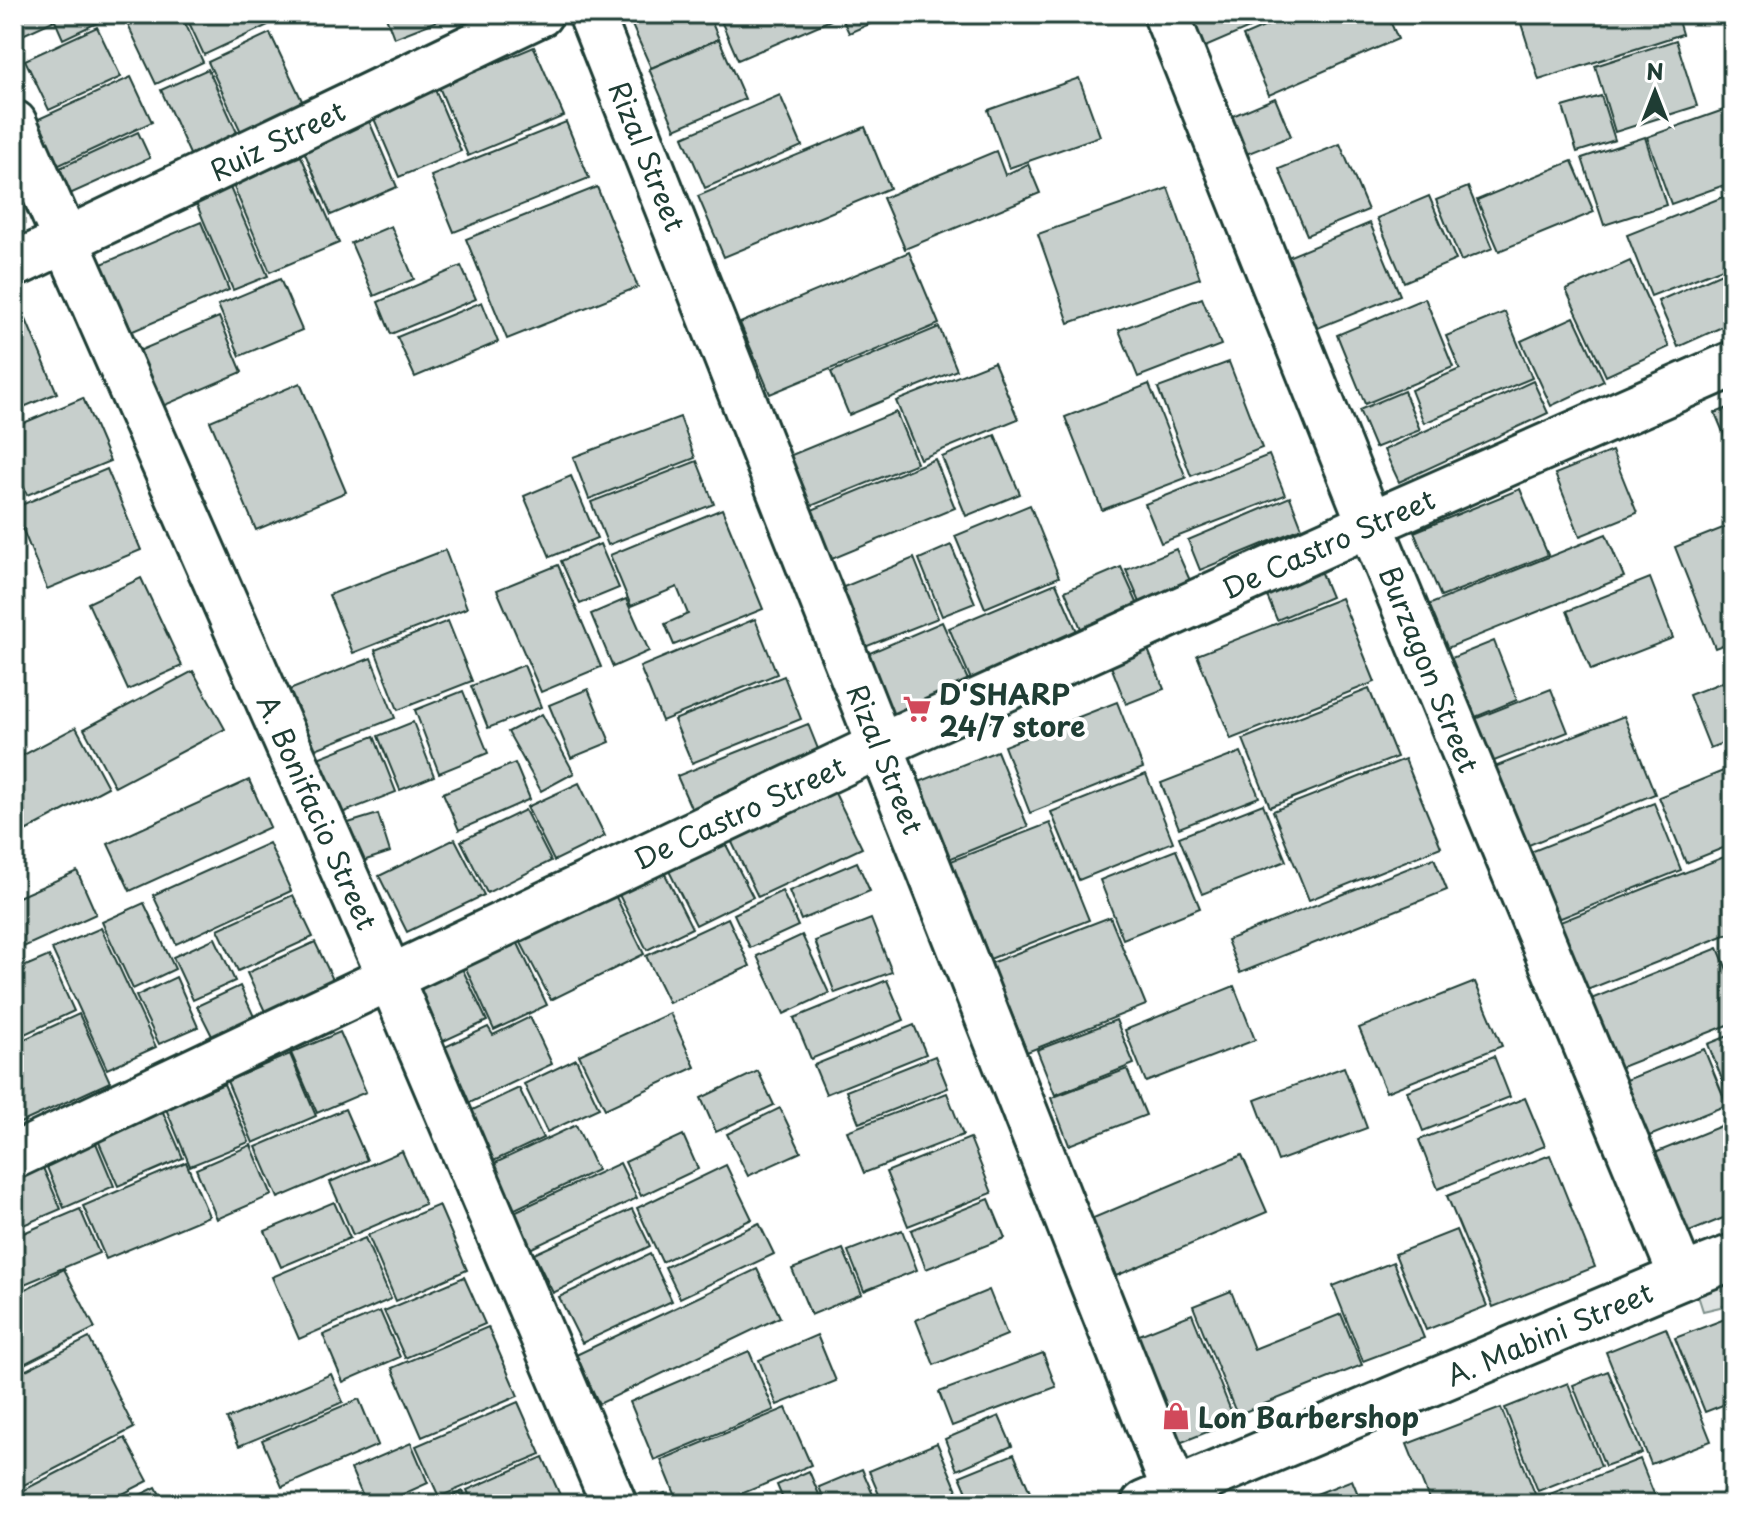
<svg xmlns="http://www.w3.org/2000/svg" width="1747" height="1518" font-family="'Playpen Sans',sans-serif">
<style>
.green{fill:#dee3e2;stroke:#7e908b;stroke-width:2}
.building{fill:#c7cfcc;stroke:#1f3d34;stroke-width:2}
.lines{fill:none;stroke-linecap:round;stroke-linejoin:round}
.street-casing{stroke:#1f3d34;stroke-width:50}
.secondary-casing{stroke:#1f3d34;stroke-width:50}
.street{stroke:#fff;stroke-width:44}
.secondary{stroke:#fff;stroke-width:44}
.labels{text-anchor:middle;dominant-baseline:central;stroke-width:8;stroke-linejoin:round;paint-order:stroke}
.street-label{font-size:28px;fill:#1f3d34;stroke:#fff}
.poi-label{font-size:28px;font-weight:bold;fill:#1f3d34;stroke:#fff;text-anchor:start}
</style>
<rect width="100%" height="100%" fill="#fff"/>
<filter id="ink" filterUnits="userSpaceOnUse"><feTurbulence type="fractalNoise" baseFrequency=".0125" numOctaves="2"/><feDisplacementMap in="SourceGraphic" scale="16" xChannelSelector="R" yChannelSelector="G"/><feConvolveMatrix kernelMatrix="1 2 1 2 8 2 1 2 1" color-interpolation-filters="sRGB"/></filter>
<g filter="url(#ink)">
<polygon class="green" points="1733,1271 1733,1304 1703,1311 1694,1283"/>
<g class="building">
<polygon points="14,14 50,14 53,21 14,39"/>
<polygon points="52,14 116,14 63,39"/>
<polygon points="141,14 181,14 203,62 156,84 126,21"/>
<polygon points="185,14 263,14 268,25 204,55"/>
<polygon points="385,14 455,14 394,38"/>
<polygon points="627,14 708,14 719,39 651,68"/>
<polygon points="718,14 828,14 831,20 738,60"/>
<polygon points="840,14 892,14 849,33"/>
<polygon points="1179,14 1257,14 1261,23 1196,51"/>
<polygon points="1265,14 1284,14 1267,21"/>
<polygon points="1294,14 1387,14 1398,39 1269,95 1243,36"/>
<polygon points="1518,14 1676,14 1682,34 1539,80"/>
<polygon points="97,27 121,77 49,110 25,60"/>
<polygon points="270,33 305,107 243,136 208,62"/>
<polygon points="719,39 745,99 675,129 649,69"/>
<polygon points="1676,40 1697,106 1615,132 1595,66"/>
<polygon points="534,47 564,116 468,156 439,87"/>
<polygon points="208,69 240,139 193,161 161,90"/>
<polygon points="131,77 152,122 42,173 21,127"/>
<polygon points="1079,78 1100,136 1009,168 988,110"/>
<polygon points="431,80 461,151 399,177 369,107"/>
<polygon points="780,95 802,146 705,188 683,137"/>
<polygon points="1601,96 1615,140 1577,152 1563,107"/>
<polygon points="1275,98 1291,136 1239,157 1223,120"/>
<polygon points="1732,107 1733,182 1671,204 1647,137"/>
<polygon points="367,116 397,187 331,215 301,144"/>
<polygon points="566,122 589,178 454,232 431,176"/>
<polygon points="865,127 890,188 724,257 698,196"/>
<polygon points="138,132 150,158 61,198 49,173"/>
<polygon points="1645,137 1666,205 1604,225 1582,158"/>
<polygon points="1340,144 1368,210 1307,235 1279,169"/>
<polygon points="996,151 1005,175 1028,164 1040,193 905,249 883,198"/>
<polygon points="301,156 339,243 270,272 233,185"/>
<polygon points="1572,161 1594,212 1499,251 1477,200"/>
<polygon points="225,176 268,276 233,290 191,191"/>
<polygon points="597,187 638,287 507,339 466,239"/>
<polygon points="1468,187 1493,248 1461,261 1436,200"/>
<polygon points="1168,188 1200,278 1069,323 1038,234"/>
<polygon points="1733,193 1733,264 1651,296 1627,235"/>
<polygon points="1429,196 1456,260 1404,282 1377,218"/>
<polygon points="201,222 229,290 126,334 97,266"/>
<polygon points="1370,223 1400,295 1313,330 1283,259"/>
<polygon points="391,226 414,279 374,296 351,243"/>
<polygon points="909,252 939,324 770,394 740,323"/>
<polygon points="1630,261 1669,347 1606,376 1566,290"/>
<polygon points="461,266 476,299 391,334 378,302"/>
<polygon points="1733,268 1733,322 1678,347 1658,301"/>
<polygon points="280,279 302,330 240,356 218,305"/>
<polygon points="14,291 57,393 14,411"/>
<polygon points="1202,298 1221,345 1138,377 1119,330"/>
<polygon points="1425,298 1453,367 1365,404 1337,335"/>
<polygon points="482,302 498,342 415,377 397,337"/>
<polygon points="1505,312 1532,378 1424,423 1411,390 1460,369 1446,336"/>
<polygon points="219,317 242,372 158,408 134,353"/>
<polygon points="1574,317 1604,381 1551,406 1521,341"/>
<polygon points="939,327 957,370 849,415 831,372"/>
<polygon points="994,362 1018,419 920,459 896,401"/>
<polygon points="1229,362 1262,448 1191,476 1158,388"/>
<polygon points="1533,381 1548,413 1399,482 1384,450"/>
<polygon points="300,383 346,492 256,530 210,421"/>
<polygon points="1149,384 1186,478 1102,510 1065,417"/>
<polygon points="1404,391 1420,430 1375,448 1359,410"/>
<polygon points="83,398 110,461 27,495 14,463 14,427"/>
<polygon points="1733,406 1733,456 1715,413"/>
<polygon points="896,412 917,463 811,506 789,456"/>
<polygon points="680,417 695,458 589,499 573,457"/>
<polygon points="995,435 1020,494 966,516 942,457"/>
<polygon points="1612,451 1637,513 1580,536 1555,474"/>
<polygon points="1269,455 1285,495 1161,543 1145,504"/>
<polygon points="935,459 955,508 827,561 807,512"/>
<polygon points="697,461 714,504 608,545 591,502"/>
<polygon points="107,469 141,550 47,589 14,508"/>
<polygon points="571,476 597,538 550,557 524,496"/>
<polygon points="1520,489 1548,555 1441,597 1414,532"/>
<polygon points="1290,497 1302,528 1200,570 1188,540"/>
<polygon points="1030,505 1059,577 985,608 955,536"/>
<polygon points="722,509 763,609 674,645 665,624 688,614 677,587 631,606 610,555"/>
<polygon points="1733,524 1733,641 1715,648 1675,547"/>
<polygon points="1606,534 1624,577 1440,651 1423,607"/>
<polygon points="600,544 619,588 580,604 561,561"/>
<polygon points="951,545 975,603 942,616 919,559"/>
<polygon points="1176,549 1192,585 1142,607 1126,570"/>
<polygon points="445,550 467,608 353,653 329,595"/>
<polygon points="914,558 938,618 865,647 841,588"/>
<polygon points="1316,561 1331,597 1277,620 1262,584"/>
<polygon points="558,565 601,667 541,692 497,590"/>
<polygon points="1121,567 1139,607 1082,631 1065,591"/>
<polygon points="141,578 182,666 128,690 88,603"/>
<polygon points="1650,578 1673,638 1591,670 1567,611"/>
<polygon points="1056,583 1079,636 972,682 949,628"/>
<polygon points="1341,598 1375,682 1231,739 1197,655"/>
<polygon points="626,599 649,651 613,667 591,614"/>
<polygon points="755,619 777,674 662,721 640,667"/>
<polygon points="448,621 472,681 398,710 375,650"/>
<polygon points="942,622 972,689 894,722 865,655"/>
<polygon points="1494,641 1517,700 1468,720 1444,661"/>
<polygon points="1147,647 1164,689 1126,704 1109,661"/>
<polygon points="371,658 395,718 308,752 284,692"/>
<polygon points="524,665 541,707 488,728 471,686"/>
<polygon points="193,671 225,729 115,787 84,729"/>
<polygon points="784,676 801,719 692,763 674,720"/>
<polygon points="1733,678 1733,739 1710,748 1689,695"/>
<polygon points="588,689 610,742 571,758 549,705"/>
<polygon points="1369,689 1397,757 1270,807 1243,739"/>
<polygon points="1551,689 1568,732 1484,765 1467,722"/>
<polygon points="463,691 488,753 439,773 415,710"/>
<polygon points="1117,702 1143,768 1030,813 1004,746"/>
<polygon points="542,714 574,773 541,791 508,732"/>
<polygon points="1624,716 1655,794 1519,849 1487,770"/>
<polygon points="413,722 434,776 400,790 378,736"/>
<polygon points="808,724 822,759 692,810 677,776"/>
<polygon points="76,727 108,787 14,837 14,760"/>
<polygon points="374,736 396,792 337,815 315,759"/>
<polygon points="997,751 1028,827 949,859 919,782"/>
<polygon points="1241,752 1259,797 1179,828 1161,783"/>
<polygon points="1405,759 1441,847 1309,900 1273,811"/>
<polygon points="515,763 530,799 459,830 443,793"/>
<polygon points="1733,767 1733,844 1686,863 1659,797"/>
<polygon points="1146,774 1173,842 1079,880 1051,812"/>
<polygon points="249,780 270,827 130,891 108,844"/>
<polygon points="579,783 605,836 554,861 527,807"/>
<polygon points="831,785 862,848 758,897 728,834"/>
<polygon points="1654,803 1681,870 1556,920 1528,853"/>
<polygon points="1263,804 1286,861 1202,894 1179,837"/>
<polygon points="525,810 551,861 487,893 461,841"/>
<polygon points="378,814 390,852 357,863 345,824"/>
<polygon points="1050,823 1089,920 990,959 951,861"/>
<polygon points="722,837 753,897 696,925 666,865"/>
<polygon points="455,839 484,895 407,932 379,876"/>
<polygon points="269,843 291,891 176,944 153,895"/>
<polygon points="1176,850 1200,908 1123,939 1100,880"/>
<polygon points="1724,857 1733,878 1733,932 1577,994 1550,926"/>
<polygon points="1434,858 1447,890 1240,973 1227,940"/>
<polygon points="857,862 870,891 801,920 789,891"/>
<polygon points="660,864 692,928 647,950 615,887"/>
<polygon points="77,871 96,914 19,949 14,940 14,899"/>
<polygon points="613,891 644,954 551,1000 519,939"/>
<polygon points="782,891 798,926 750,948 734,914"/>
<polygon points="293,895 313,937 238,971 218,929"/>
<polygon points="144,903 175,969 133,989 102,922"/>
<polygon points="1110,917 1146,1005 1027,1052 991,963"/>
<polygon points="728,918 750,966 669,1003 646,956"/>
<polygon points="871,919 892,972 835,993 815,941"/>
<polygon points="101,928 156,1047 107,1069 52,949"/>
<polygon points="802,935 829,993 784,1014 757,956"/>
<polygon points="515,937 547,1005 494,1030 463,962"/>
<polygon points="215,938 235,981 193,1000 173,957"/>
<polygon points="315,942 336,986 268,1018 247,973"/>
<polygon points="1718,948 1733,984 1733,1023 1614,1070 1586,1001"/>
<polygon points="49,956 74,1011 14,1039 14,971"/>
<polygon points="461,966 487,1021 424,1050 398,996"/>
<polygon points="176,977 198,1027 159,1044 136,996"/>
<polygon points="887,980 904,1020 811,1059 794,1018"/>
<polygon points="1475,982 1502,1046 1386,1092 1359,1028"/>
<polygon points="240,986 256,1021 214,1040 197,1006"/>
<polygon points="1234,986 1255,1040 1146,1082 1125,1030"/>
<polygon points="670,1013 695,1067 605,1109 579,1055"/>
<polygon points="79,1014 110,1082 16,1125 14,1122 14,1044"/>
<polygon points="530,1017 552,1064 459,1108 432,1053 488,1027 493,1035"/>
<polygon points="1116,1020 1134,1064 1055,1095 1037,1050"/>
<polygon points="914,1025 926,1054 826,1094 814,1065"/>
<polygon points="340,1032 366,1092 317,1113 291,1053"/>
<polygon points="1733,1034 1733,1098 1730,1099 1708,1044"/>
<polygon points="1704,1049 1727,1105 1642,1139 1619,1083"/>
<polygon points="290,1054 316,1116 253,1143 227,1081"/>
<polygon points="935,1056 948,1088 859,1123 846,1091"/>
<polygon points="1494,1056 1510,1097 1423,1131 1407,1091"/>
<polygon points="576,1059 599,1108 547,1132 524,1084"/>
<polygon points="1344,1067 1367,1128 1278,1161 1255,1100"/>
<polygon points="1127,1069 1146,1115 1069,1145 1051,1098"/>
<polygon points="758,1071 774,1105 716,1132 701,1098"/>
<polygon points="224,1084 249,1142 190,1166 166,1109"/>
<polygon points="519,1088 543,1138 485,1165 462,1115"/>
<polygon points="947,1093 963,1135 864,1173 847,1131"/>
<polygon points="1525,1098 1545,1146 1438,1189 1419,1140"/>
<polygon points="159,1103 183,1158 118,1186 94,1131"/>
<polygon points="780,1108 801,1152 748,1176 727,1134"/>
<polygon points="345,1109 367,1160 278,1198 256,1147"/>
<polygon points="1733,1121 1733,1214 1682,1235 1650,1155"/>
<polygon points="576,1125 597,1170 513,1210 491,1165"/>
<polygon points="91,1131 114,1186 64,1208 41,1153"/>
<polygon points="683,1135 698,1169 641,1196 625,1162"/>
<polygon points="970,1138 992,1193 908,1226 886,1172"/>
<polygon points="251,1145 272,1195 217,1219 196,1169"/>
<polygon points="402,1151 425,1204 353,1235 330,1182"/>
<polygon points="1242,1155 1267,1212 1116,1276 1091,1219"/>
<polygon points="1550,1155 1595,1267 1493,1307 1447,1196"/>
<polygon points="40,1161 61,1209 14,1229 14,1172"/>
<polygon points="186,1162 209,1216 106,1259 83,1206"/>
<polygon points="620,1163 637,1198 530,1249 512,1213"/>
<polygon points="726,1165 752,1219 662,1262 637,1208"/>
<polygon points="989,1199 1005,1238 926,1269 911,1230"/>
<polygon points="334,1202 350,1238 281,1267 265,1231"/>
<polygon points="439,1205 467,1270 396,1301 368,1235"/>
<polygon points="80,1209 99,1253 22,1285 14,1268 14,1237"/>
<polygon points="632,1209 650,1246 553,1293 534,1254"/>
<polygon points="759,1223 774,1254 680,1298 665,1267"/>
<polygon points="902,1230 917,1270 864,1291 848,1251"/>
<polygon points="1456,1230 1487,1306 1426,1330 1395,1254"/>
<polygon points="365,1238 391,1299 299,1339 272,1277"/>
<polygon points="843,1249 862,1294 811,1315 792,1269"/>
<polygon points="650,1254 672,1301 582,1343 559,1297"/>
<polygon points="1393,1262 1424,1338 1363,1361 1333,1286"/>
<polygon points="64,1269 95,1328 14,1369 14,1295"/>
<polygon points="757,1269 780,1317 599,1404 576,1355"/>
<polygon points="464,1277 485,1324 405,1358 384,1311"/>
<polygon points="989,1290 1007,1335 934,1365 916,1320"/>
<polygon points="1231,1291 1254,1349 1341,1314 1362,1365 1237,1415 1193,1306"/>
<polygon points="380,1311 400,1357 343,1382 323,1335"/>
<polygon points="1192,1314 1235,1421 1172,1446 1129,1339"/>
<polygon points="1730,1317 1733,1323 1733,1401 1705,1412 1675,1338"/>
<polygon points="488,1327 518,1396 422,1437 392,1368"/>
<polygon points="1666,1328 1711,1441 1651,1464 1606,1352"/>
<polygon points="817,1335 836,1381 777,1405 759,1360"/>
<polygon points="89,1338 134,1428 22,1486 14,1471 14,1376"/>
<polygon points="749,1351 774,1410 654,1460 630,1402"/>
<polygon points="1043,1353 1056,1387 952,1426 939,1392"/>
<polygon points="1608,1371 1642,1453 1605,1466 1573,1385"/>
<polygon points="331,1374 343,1402 239,1446 227,1419"/>
<polygon points="1568,1383 1601,1466 1538,1491 1505,1408"/>
<polygon points="359,1399 378,1445 282,1487 262,1440"/>
<polygon points="518,1402 541,1454 439,1497 416,1446"/>
<polygon points="786,1408 811,1465 717,1504 679,1504 661,1460"/>
<polygon points="1501,1408 1539,1504 1431,1504 1407,1444"/>
<polygon points="999,1416 1012,1446 957,1470 945,1439"/>
<polygon points="125,1438 148,1481 103,1504 24,1504 18,1493"/>
<polygon points="411,1443 428,1483 381,1504 366,1504 351,1469"/>
<polygon points="937,1443 963,1504 883,1504 869,1471"/>
<polygon points="1014,1454 1032,1497 1016,1504 972,1504 960,1476"/>
<polygon points="543,1457 564,1504 473,1504 467,1490"/>
<polygon points="1640,1459 1658,1504 1545,1504 1542,1497"/>
<polygon points="862,1469 877,1504 826,1504 819,1487"/>
<polygon points="809,1471 823,1504 785,1504 777,1485"/>
<polygon points="1352,1480 1362,1504 1291,1504"/>
<polygon points="156,1487 165,1504 122,1504"/>
<polygon points="463,1491 468,1504 432,1504"/>
<polygon points="665,1493 670,1504 638,1504"/>
</g>
<g class="lines">
<defs>
<g id="street">
<polyline points="1166,14 1370,524 1682,1277"/>
<polyline points="14,123 390,977 614,1504"/>
<polyline points="14,265 540,14"/>
<polyline points="14,1156 881,745 1370,524 1733,364"/>
<polyline points="1144,1504 1682,1277 1733,1257"/>
</g>
<polyline id="secondary" points="591,14 1180,1504"/>
</defs>
<use href="#street" class="street-casing"/>
<use href="#secondary" class="secondary-casing"/>
<use href="#street" class="street"/>
<use href="#secondary" class="secondary"/>
</g>
</g>
<defs>
<symbol id="supermarket-bare" viewBox="-9 -9 18 18"><path d="M-6-5.5h2.5l.6 2H6L4.5 2H-2.5L-4.4-4H-6ZM-1.5 3.2a1.3 1.3 0 1 0 .1 0ZM3 3.2a1.3 1.3 0 1 0 .1 0Z" fill="#d1495b" stroke="#fff" stroke-width="2.5" paint-order="stroke"/></symbol>
<symbol id="shop-bare" viewBox="-9 -9 18 18"><path d="M-5-2.5h2.3a2.7 3.5 0 0 1 5.4 0H5L5.5 6h-11ZM-1.5-2.5h3a1.5 2.3 0 0 0-3 0Z" fill="#d1495b" stroke="#fff" stroke-width="2.5" paint-order="stroke"/></symbol>
</defs>
<g fill-rule="evenodd">
<use href="#supermarket-bare" x="897" y="689" width="40" height="40"/>
<use href="#shop-bare" x="1156" y="1396" width="40" height="40"/>
</g>
<g class="labels">
<g class="street-label">
<text transform="translate(277 140) rotate(-26)">Ruiz Street</text>
<text transform="translate(648 156) rotate(68)">Rizal Street</text>
<text transform="translate(1328 543) rotate(-24)">De Castro Street</text>
<text transform="translate(1430 669) rotate(68)">Burzagon Street</text>
<text transform="translate(886 759) rotate(68)">Rizal Street</text>
<text transform="translate(318 812) rotate(66)">A. Bonifacio Street</text>
<text transform="translate(739 812) rotate(-25)">De Castro Street</text>
<text transform="translate(1549 1333) rotate(-23)">A. Mabini Street</text>
</g>
<g class="poi-label">
<text x="939" y="693">D'SHARP<tspan x="939" dy="32">24/7 store</tspan></text>
<text x="1198" y="1416">Lon Barbershop</text>
</g>
</g>
<rect width="1747" height="1518" fill="none" stroke="#fff" stroke-width="48"/>
<rect x="24" y="24" width="1699" height="1470" fill="none" stroke="#1f3d34" stroke-width="3" filter="url(#ink)"/>
<g transform="translate(1655 92)" stroke="#ffffff" stroke-width="6" paint-order="stroke">
<path d="M0-6L14 30L0 20L-14 30Z" fill="#1f3d34"/>
<text y="-12" font-size="22" font-weight="bold" text-anchor="middle" fill="#1f3d34">N</text>
</g>
</svg>
